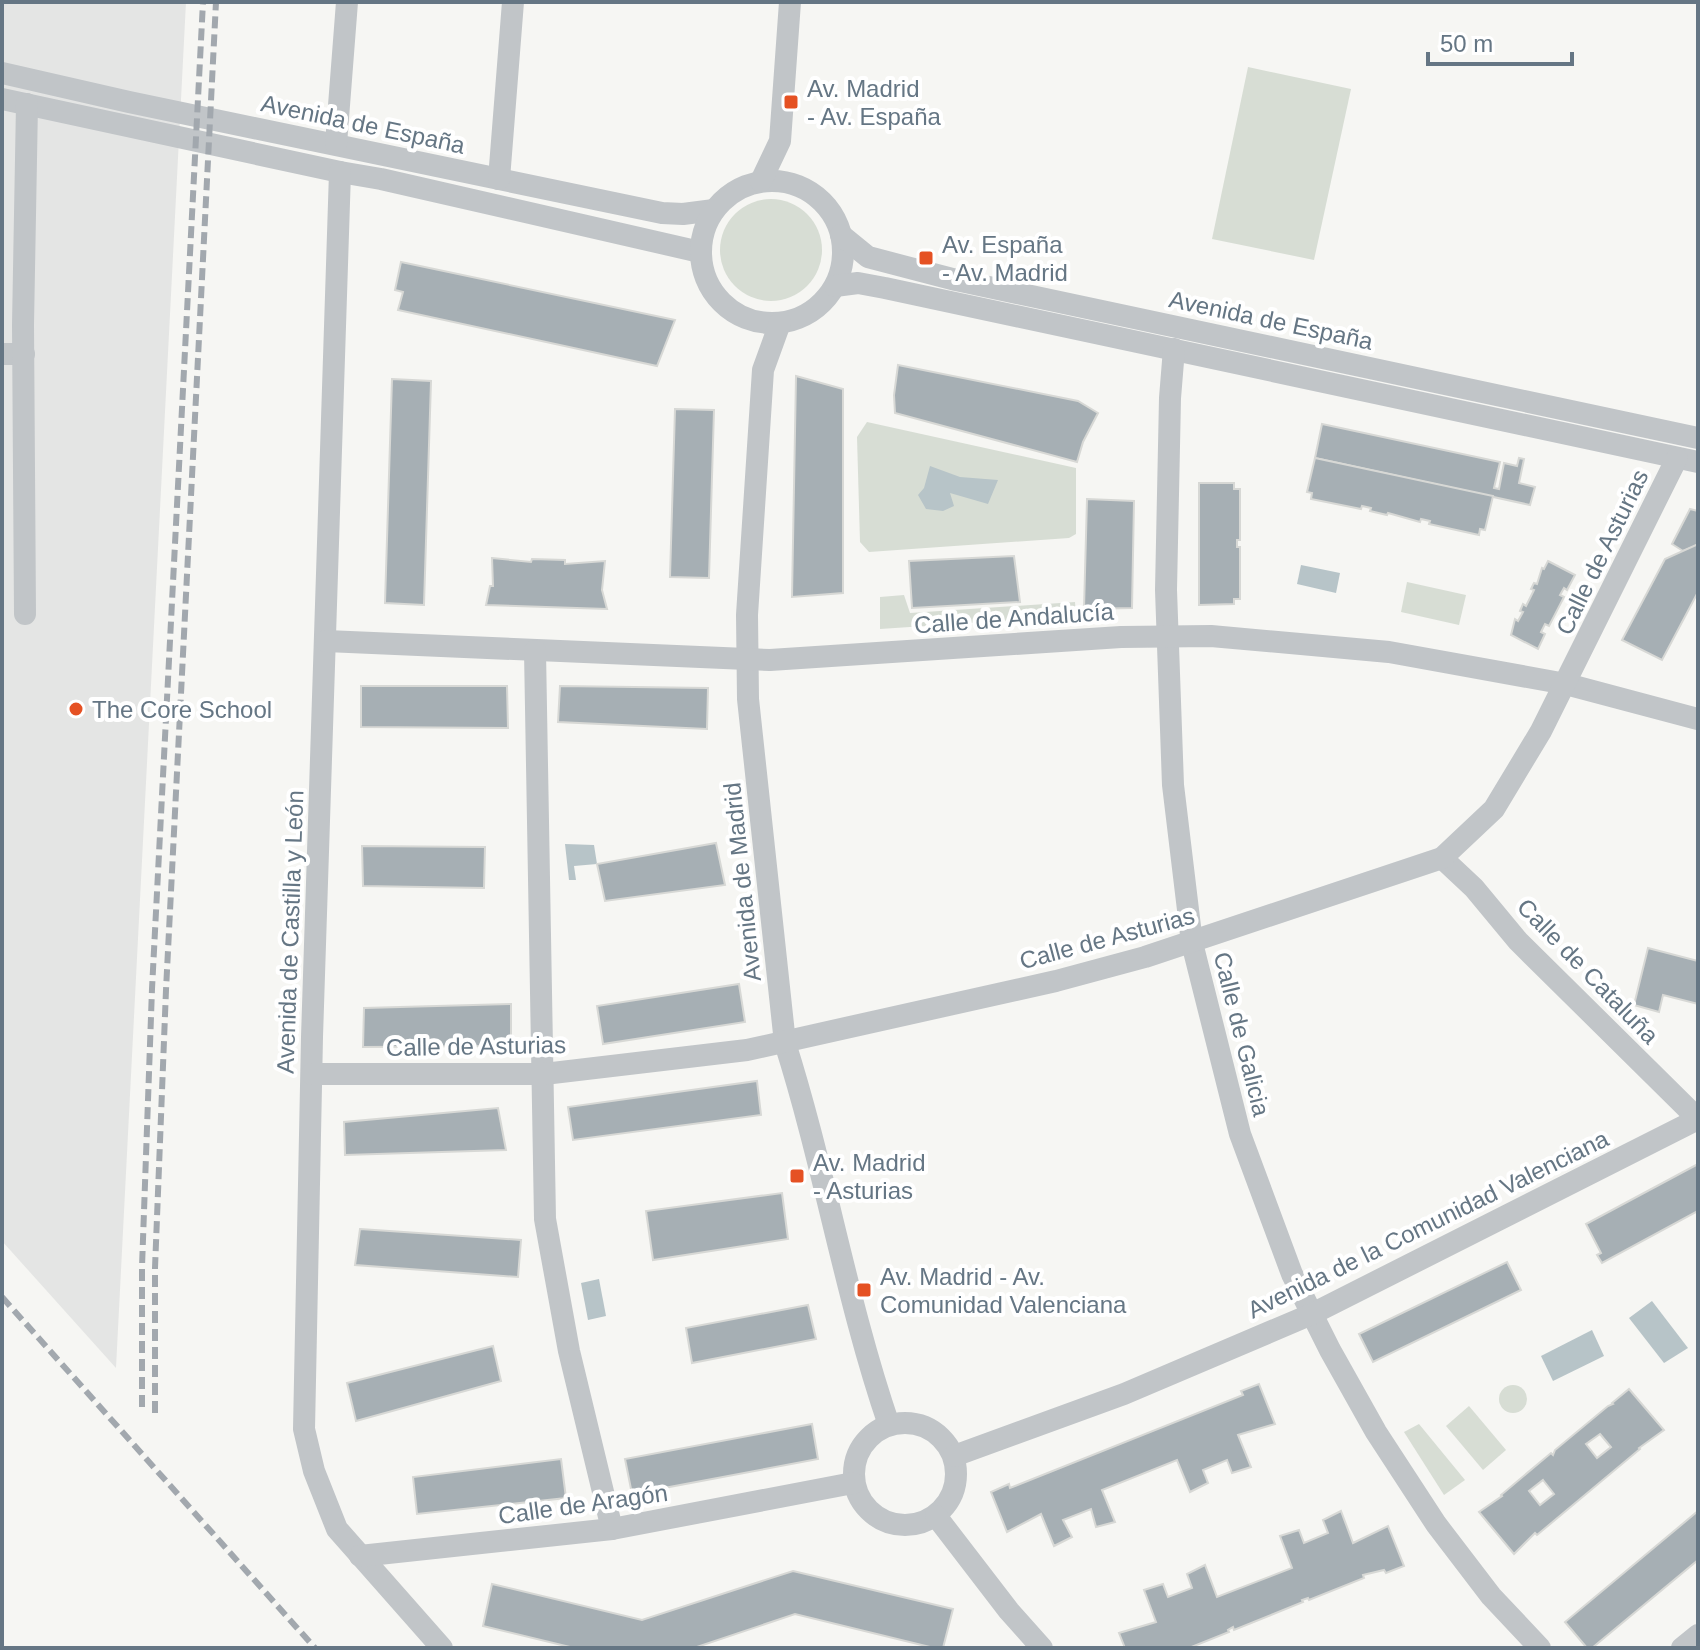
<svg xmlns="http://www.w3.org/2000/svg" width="1700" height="1650" font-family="Arial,sans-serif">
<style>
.built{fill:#e4e5e4}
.green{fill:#d7ddd4}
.water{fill:#b7c4c8}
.building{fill:#a6afb4;stroke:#d7d8d5;stroke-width:2;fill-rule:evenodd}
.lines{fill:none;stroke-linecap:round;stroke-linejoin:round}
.minor{stroke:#c1c5c8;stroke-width:22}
.rail{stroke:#a2a8ae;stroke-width:6;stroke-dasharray:12 6;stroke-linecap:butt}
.poi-dot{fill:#e55123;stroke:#fff;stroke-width:3}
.labels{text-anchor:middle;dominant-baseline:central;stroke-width:8;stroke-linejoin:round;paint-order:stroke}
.poi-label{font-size:24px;fill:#657684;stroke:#fff;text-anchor:start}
.street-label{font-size:24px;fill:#657684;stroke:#fff}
</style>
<rect width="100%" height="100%" fill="#f6f6f3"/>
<polygon class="built" points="2,2 186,2 116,1368 2,1241"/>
<g class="green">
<polygon points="1248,67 1351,89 1314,260 1212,239"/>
<circle cx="771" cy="250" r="51"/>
<polygon points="867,422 1076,468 1076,534 1069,538 869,552 860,542 857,437"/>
<polygon points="1407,582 1466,595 1459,625 1401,612"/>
<polygon points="904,595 910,613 1075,602 1076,616 880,629 880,597"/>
<circle cx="1513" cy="1399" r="14"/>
<polygon points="1469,1406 1506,1450 1483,1470 1446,1426"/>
<polygon points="1419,1424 1465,1480 1444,1495 1404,1432"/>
</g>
<g class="water">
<polygon points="930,466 960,477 998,480 988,504 950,493 954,506 943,511 926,509 918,495 924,488"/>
<polygon points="1301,565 1340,573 1336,593 1297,584"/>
<polygon points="565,844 594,845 597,864 574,866 576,880 569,880"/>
<polygon points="599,1279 606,1316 588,1320 581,1283"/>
<polygon points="1652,1301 1688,1348 1664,1363 1629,1318"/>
<polygon points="1592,1330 1604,1356 1553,1381 1541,1356"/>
</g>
<g class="building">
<polygon points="401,262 675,320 657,366 398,310 403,292 395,290"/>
<polygon points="898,365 1078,401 1098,413 1083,442 1077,462 895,413 894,395"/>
<polygon points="796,376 843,389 843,593 792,597"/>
<polygon points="392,379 431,381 424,605 385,603"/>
<polygon points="675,409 714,410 709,578 670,577"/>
<polygon points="1322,424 1500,462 1494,488 1499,489 1504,463 1517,466 1519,458 1524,459 1519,483 1535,487 1530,505 1315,458"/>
<polygon points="1315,458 1493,496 1485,530 1480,529 1479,535 1429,524 1430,521 1421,519 1420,522 1388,513 1387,515 1370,511 1371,508 1362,506 1361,509 1311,499 1312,493 1307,492"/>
<polygon points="1199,483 1234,483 1234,489 1240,489 1240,540 1237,540 1237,547 1240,547 1240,599 1234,599 1234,604 1199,605"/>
<polygon points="1087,499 1134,501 1132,608 1084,609"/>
<polygon points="1690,509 1698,511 1698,545 1683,551 1672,544"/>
<polygon points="1696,545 1698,545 1698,592 1662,660 1622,640 1665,559"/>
<polygon points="1014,556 1020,602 912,608 909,561"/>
<polygon points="492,558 531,562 532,559 565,560 565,564 605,561 602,590 607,609 486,605 490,586 493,586"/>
<polygon points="1548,561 1575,575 1567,590 1564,588 1560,595 1564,597 1549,626 1545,624 1541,632 1545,634 1538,649 1511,635 1515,619 1518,621 1523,612 1520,611 1523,604 1526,606 1534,590 1531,589 1534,583 1537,584 1542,568 1544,569"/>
<polygon points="361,686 507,686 508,728 361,727"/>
<polygon points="560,686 708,688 707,729 558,722"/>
<polygon points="716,843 725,885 605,901 597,864"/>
<polygon points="362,846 485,847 484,888 363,886"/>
<polygon points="1648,948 1698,961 1698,1004 1663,995 1659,1012 1634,1005"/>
<polygon points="739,984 745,1022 603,1044 597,1006"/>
<polygon points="511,1004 511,1046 363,1047 364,1008"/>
<polygon points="757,1081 761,1115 573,1140 568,1107"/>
<polygon points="498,1108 506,1150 345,1155 344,1122"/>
<polygon points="1698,1164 1698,1211 1602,1263 1597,1255 1601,1253 1586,1224"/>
<polygon points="782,1193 788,1239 653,1260 646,1211"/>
<polygon points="360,1229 521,1240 518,1277 355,1265"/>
<polygon points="1507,1262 1521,1290 1373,1362 1359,1334"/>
<polygon points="808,1305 816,1339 692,1363 686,1328"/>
<polygon points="493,1346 501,1381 356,1421 347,1383"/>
<polygon points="1259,1384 1275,1424 1238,1435 1251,1467 1232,1473 1227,1460 1203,1470 1208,1483 1190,1492 1177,1460 1102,1490 1115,1522 1096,1527 1091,1509 1063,1520 1072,1537 1054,1546 1041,1514 1007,1532 991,1492 1009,1484 1010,1488 1243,1395 1241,1391"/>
<path d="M1629 1389 1664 1430 1639 1448 1640 1449 1537 1535 1535 1533 1514 1554 1479 1512 1502 1496 1501 1495 1551 1453 1553 1455 1555 1450 1608 1406 1613 1404 1612 1403ZM1600 1434 1611 1447 1597 1458 1586 1444ZM1543 1480 1554 1494 1540 1505 1529 1491Z"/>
<polygon points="812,1424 818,1459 632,1494 625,1459"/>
<polygon points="561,1459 566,1498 417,1514 413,1477"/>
<polygon points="1341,1511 1353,1543 1388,1526 1404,1566 1386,1573 1384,1570 1363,1575 1364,1578 1309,1600 1308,1598 1302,1600 1303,1602 1234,1630 1233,1627 1228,1630 1229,1632 1189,1648 1125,1648 1119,1633 1156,1622 1144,1590 1163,1584 1168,1597 1192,1588 1187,1574 1205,1565 1217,1597 1292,1568 1280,1536 1299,1530 1304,1543 1328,1533 1323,1520"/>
<polygon points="1698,1511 1698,1560 1592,1648 1587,1648 1565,1622"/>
<polygon points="793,1571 953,1609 943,1648 934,1648 795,1614 694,1648 574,1648 483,1626 492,1584 642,1620"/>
</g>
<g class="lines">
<g class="minor">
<polyline points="2,73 129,102 662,213 683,214 714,210"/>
<polyline points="2,99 340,172 381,179 700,252"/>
<polyline points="336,144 347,2"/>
<polyline points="340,172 312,1037 304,1429 314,1471 337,1529 442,1648"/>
<polyline points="499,179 513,2"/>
<circle cx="772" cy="252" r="71"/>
<polyline points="761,181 780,141 790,2"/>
<polyline points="841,235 868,257 956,280 1698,438"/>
<polyline points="835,286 858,283 885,288 1698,462"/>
<path d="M780 323 763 370 747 615 748 699 785 1043C825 1169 846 1300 889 1425"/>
<polyline points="1174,349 1170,398 1166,590 1173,785 1192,943 1240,1134 1292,1274 1330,1350 1376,1432 1436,1524 1491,1596 1540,1648"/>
<polyline points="2,354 24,354"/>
<polyline points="25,614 23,325 27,104"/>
<polyline points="326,641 770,660 1121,637 1211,636 1389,652 1566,684 1698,719"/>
<polyline points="535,651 545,1219 569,1351 612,1529"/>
<polyline points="1442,858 1474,888 1518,941 1698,1119"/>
<polyline points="312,1074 544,1074 747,1050 1056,981 1145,957 1442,858 1494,809 1541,731 1677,458"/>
<circle cx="905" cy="1474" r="51"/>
<polyline points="954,1456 1124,1394 1312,1314 1698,1119"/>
<polyline points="936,1516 1009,1611 1042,1648"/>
<polyline points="360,1556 612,1529 853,1483"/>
<polyline points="1682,1648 1698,1635"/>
</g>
<g class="rail">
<polyline points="2,1297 315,1648"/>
<polyline points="142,1407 142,1267 152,989 203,2"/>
<polyline points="155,1413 155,1268 166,990 216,2"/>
</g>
</g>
<g class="poi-dot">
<rect x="783" y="94" width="16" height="16" rx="4"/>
<rect x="918" y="250" width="16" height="16" rx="4"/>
<circle cx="76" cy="709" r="8"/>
<rect x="789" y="1168" width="16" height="16" rx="4"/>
<rect x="856" y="1282" width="16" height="16" rx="4"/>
</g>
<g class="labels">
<g class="poi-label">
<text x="807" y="88">Av. Madrid<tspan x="807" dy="28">- Av. España</tspan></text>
<text x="942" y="244">Av. España<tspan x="942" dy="28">- Av. Madrid</tspan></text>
<text x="92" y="709">The Core School</text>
<text x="813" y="1162">Av. Madrid<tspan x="813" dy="28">- Asturias</tspan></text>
<text x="880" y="1276">Av. Madrid - Av.<tspan x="880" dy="28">Comunidad Valenciana</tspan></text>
</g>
<g class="street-label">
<text transform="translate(363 124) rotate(12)">Avenida de España</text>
<text transform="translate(1271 320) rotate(12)">Avenida de España</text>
<text transform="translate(1602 552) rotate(-64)">Calle de Asturias</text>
<text transform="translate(1014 618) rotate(-4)">Calle de Andalucía</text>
<text transform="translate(742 882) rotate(-96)">Avenida de Madrid</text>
<text transform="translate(290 932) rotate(-88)">Avenida de Castilla y León</text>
<text transform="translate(1107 938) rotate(-15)">Calle de Asturias</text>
<text transform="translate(1588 971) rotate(46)">Calle de Cataluña</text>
<text transform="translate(1242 1034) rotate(76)">Calle de Galicia</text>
<text transform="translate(476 1046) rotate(-1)">Calle de Asturias</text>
<text transform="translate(1428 1224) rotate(-26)">Avenida de la Comunidad Valenciana</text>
<text transform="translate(583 1504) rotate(-8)">Calle de Aragón</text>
</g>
</g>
<rect width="1700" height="1650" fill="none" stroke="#657684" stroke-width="8"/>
<path d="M1428 52v12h144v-12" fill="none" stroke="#657684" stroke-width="4"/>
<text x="1440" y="52" font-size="24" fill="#657684" stroke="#ffffff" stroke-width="6" paint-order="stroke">50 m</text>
</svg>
